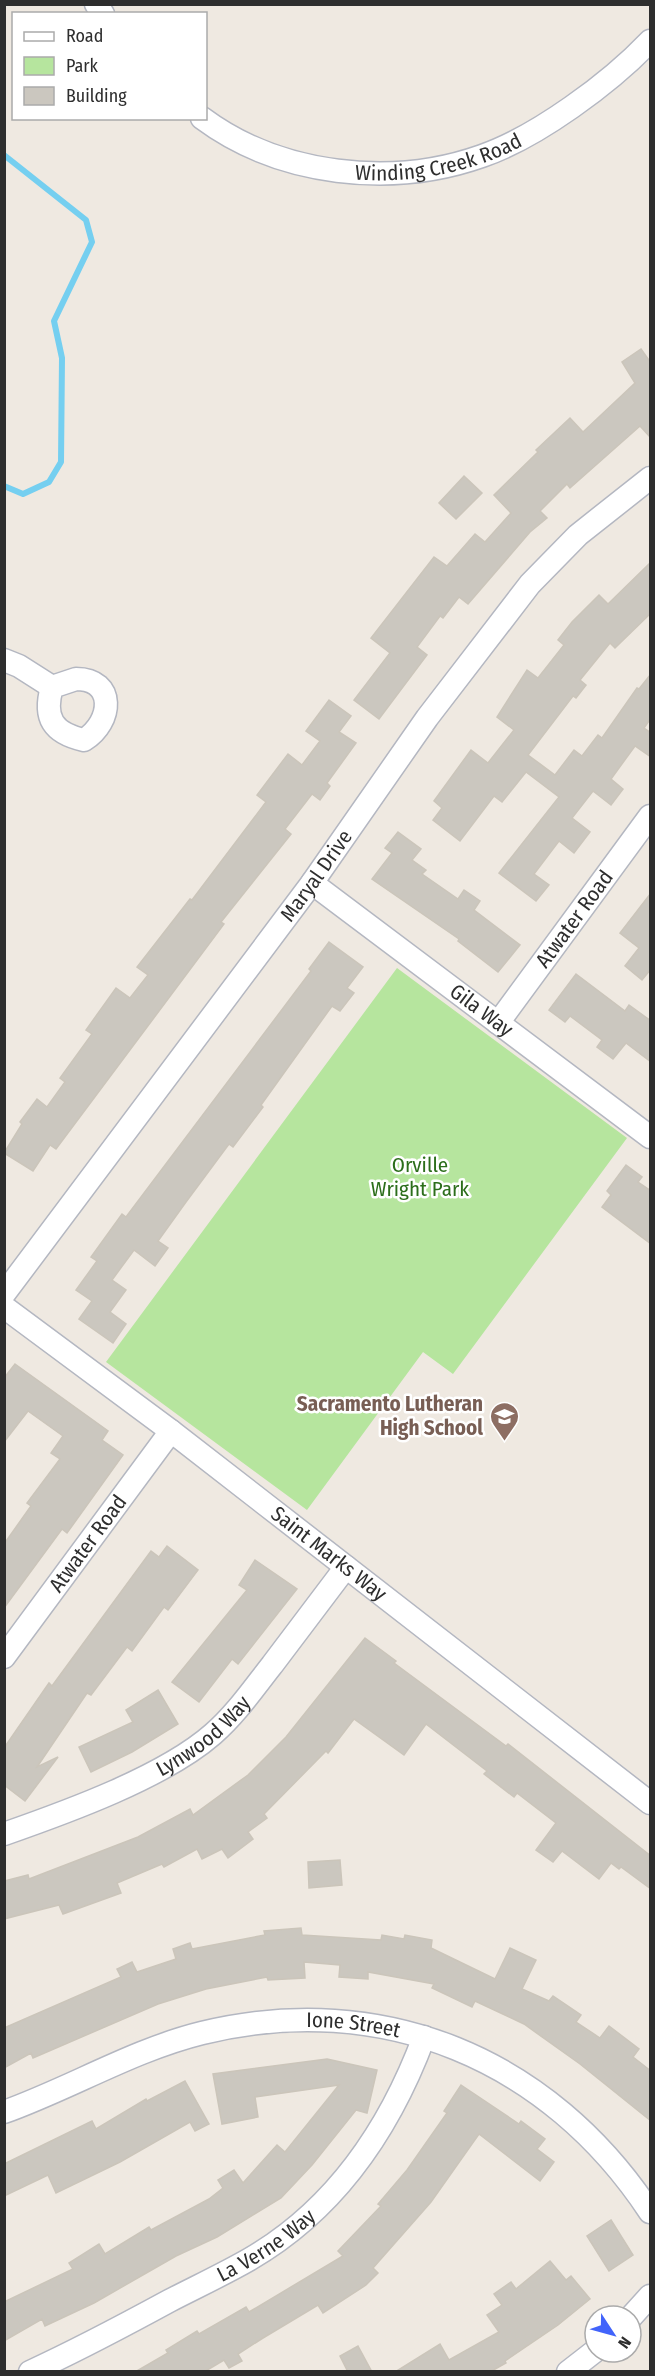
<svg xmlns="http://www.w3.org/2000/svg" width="655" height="2376" font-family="'Fira Sans Condensed',sans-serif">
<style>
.green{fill:#b6e59e}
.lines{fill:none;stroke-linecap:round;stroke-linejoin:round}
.stream{stroke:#75cff0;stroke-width:6}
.building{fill:#cbc7bf;stroke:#cbc5ba;stroke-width:1.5}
.minor-casing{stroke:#b4b7c1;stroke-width:25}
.minor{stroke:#fff;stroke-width:22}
.labels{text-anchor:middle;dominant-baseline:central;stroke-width:5;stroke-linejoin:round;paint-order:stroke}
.street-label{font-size:21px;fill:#2e2e2e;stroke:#fff}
.park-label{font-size:21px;fill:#2c6e1b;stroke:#fff}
.education-label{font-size:21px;font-weight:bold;fill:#785e54;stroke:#fff;text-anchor:end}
</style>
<rect width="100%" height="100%" fill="#efe9e1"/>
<polygon class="green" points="397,968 627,1138 453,1374 423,1352 307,1510 106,1362"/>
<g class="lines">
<polyline class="stream" points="4,155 86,220 92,242 54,321 62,358 61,462 49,482 23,494 4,486"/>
</g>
<g class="building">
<polygon points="641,349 651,363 651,438 640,426 570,488 567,484 540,511 547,518 530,532 468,604 459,597 443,618 440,616 417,647 427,655 379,719 354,700 390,653 371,638 434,557 447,566 475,534 485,542 511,513 494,495 538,452 536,450 570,418 583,432 635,383 622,362"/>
<polygon points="464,476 482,493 456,519 439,503"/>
<polygon points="651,562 651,613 615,648 610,643 580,680 586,685 576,698 573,696 528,755 555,775 574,750 582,756 598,735 602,738 637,688 639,689 651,674 651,718 644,728 651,733 651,757 635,746 611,779 623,789 611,805 593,791 572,818 590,832 574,853 559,841 534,874 549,885 536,901 499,873 559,797 526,772 502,802 494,796 460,841 433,820 442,808 434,801 471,750 488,763 514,730 497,717 527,670 538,678 564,645 558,640 572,622 599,595 608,604"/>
<polygon points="329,700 351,716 339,732 356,743 327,783 330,786 320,800 312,794 285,829 291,834 221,922 224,924 56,1149 50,1145 33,1171 4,1153 22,1124 20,1122 37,1099 47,1107 65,1082 60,1078 92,1034 86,1030 116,988 130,998 148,975 137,967 190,899 192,900 266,802 257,795 288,754 302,765 320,741 306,731"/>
<polygon points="398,832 421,849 412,860 426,870 422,874 458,899 464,890 480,901 474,910 520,945 498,972 458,941 459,939 372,879 392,853 385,848"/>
<polygon points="651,893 651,969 642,980 625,966 639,948 620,933"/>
<polygon points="329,942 363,967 347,988 354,993 340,1011 332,1006 261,1105 263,1107 233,1147 229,1144 186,1202 158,1241 168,1248 155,1266 134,1250 112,1280 126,1290 110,1312 126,1324 113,1343 79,1319 92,1301 76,1290 97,1261 91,1257 122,1214 126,1217 311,971 309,969"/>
<polygon points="576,974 625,1011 629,1005 651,1021 651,1062 626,1043 613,1059 597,1047 602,1040 570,1016 565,1022 549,1010"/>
<polygon points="626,1165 642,1177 638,1182 651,1191 651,1244 602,1207 611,1195 607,1191"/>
<polygon points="15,1364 108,1431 102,1440 123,1455 67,1533 62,1529 4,1608 4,1544 31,1506 27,1503 60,1459 51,1453 63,1436 28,1411 4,1442 4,1378"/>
<polygon points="167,1546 198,1570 168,1610 164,1607 132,1651 127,1647 91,1695 87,1693 37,1767 58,1757 25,1801 4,1785 4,1748 49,1683 52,1686 151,1551 159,1557"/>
<polygon points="255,1560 297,1589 238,1664 232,1659 199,1702 172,1682 247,1590 239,1585"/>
<polygon points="365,1638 396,1661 394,1663 506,1746 508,1744 651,1856 651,1889 621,1867 619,1869 611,1863 599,1879 562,1851 553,1862 536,1850 556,1823 517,1793 514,1797 484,1774 487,1771 426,1724 404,1755 354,1719 328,1753 326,1751 264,1814 267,1818 248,1832 253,1839 228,1858 222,1849 202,1859 197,1849 164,1867 162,1864 117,1883 121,1893 63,1914 59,1905 4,1919 4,1881 28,1875 29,1879 138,1837 190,1809 193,1815 248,1775 286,1737"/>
<polygon points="158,1690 178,1724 132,1752 91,1772 79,1747 133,1722 126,1710"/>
<polygon points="340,1860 342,1885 309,1888 308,1862"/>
<polygon points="301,1928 302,1935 381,1940 382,1935 404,1939 405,1935 432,1940 431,1948 495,1979 510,1948 536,1960 522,1989 549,2001 553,1996 581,2015 576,2022 600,2038 609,2026 639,2049 633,2057 651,2071 651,2121 580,2064 524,2024 475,2001 472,2007 432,1988 434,1984 368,1972 368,1979 339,1977 340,1965 304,1962 305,1978 268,1980 267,1977 206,1989 158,2004 33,2058 31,2053 4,2068 4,2028 121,1977 117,1969 132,1962 137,1972 176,1959 173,1949 190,1943 192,1949 265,1935 264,1931"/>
<polygon points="327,2059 377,2070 367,2113 356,2110 312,2165 281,2198 217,2237 176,2256 94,2303 45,2326 42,2319 4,2341 4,2302 73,2269 69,2263 99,2244 105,2254 149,2227 151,2230 209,2199 223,2188 218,2180 234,2170 243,2183 277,2145 285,2152 339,2085 255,2097 258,2117 222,2124 213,2074"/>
<polygon points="185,2081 209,2124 195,2131 190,2122 120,2162 56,2193 48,2175 4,2196 4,2164 92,2121 96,2129 146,2099 147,2101"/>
<polygon points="461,2085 519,2124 521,2121 545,2139 537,2149 554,2162 540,2181 479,2134 431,2202 373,2268 378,2273 366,2285 323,2313 318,2305 263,2338 238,2354 242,2361 229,2368 224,2360 204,2372 135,2372 168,2353 166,2350 197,2331 199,2334 246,2307 249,2312 343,2256 338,2251 381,2206 378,2204 407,2170 447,2113 444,2111"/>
<polygon points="611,2220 633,2255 609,2271 587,2236"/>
<polygon points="550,2261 566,2280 571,2276 590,2299 558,2325 505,2361 506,2363 490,2372 395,2372 440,2344 449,2360 499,2332 487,2315 502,2305 494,2294 511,2282 516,2289"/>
<polygon points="358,2346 372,2372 348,2372 340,2356"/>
</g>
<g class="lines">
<defs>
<g id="minor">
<polyline points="96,4 103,14"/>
<path id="s1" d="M202 118C280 176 392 188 482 156 537 137 610 83 650 41"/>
<polyline points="4,660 19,666 52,687"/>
<path d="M76 679C116 679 113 722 84 740 53 733 43 718 52 687Z"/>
<path id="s2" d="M312 883 650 1137"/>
<path id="s3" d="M498 1023 650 816"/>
<path id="s4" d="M4 1294 312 883 427 718 530 584 578 535 650 478"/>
<path id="s5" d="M4 1307 171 1431 650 1803"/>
<path id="s6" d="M4 1657 171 1431"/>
<path id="s7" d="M4 1834C67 1812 164 1777 213 1734 236 1714 253 1689 272 1665 297 1632 321 1600 346 1567"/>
<path id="s8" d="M4 2112C71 2088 133 2050 202 2033 383 1989 549 2059 650 2212"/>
<polyline points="631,2317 650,2296"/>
<path id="s9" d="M30 2372C78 2350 123 2326 169 2301 196 2287 224 2274 250 2259 336 2209 390 2128 424 2037"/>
<polyline points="568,2372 595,2351"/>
</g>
</defs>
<use href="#minor" class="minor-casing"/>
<use href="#minor" class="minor"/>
</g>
<defs>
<symbol id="school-pin" viewBox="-11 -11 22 30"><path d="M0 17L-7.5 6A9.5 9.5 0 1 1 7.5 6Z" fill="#8d6e63" stroke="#fff"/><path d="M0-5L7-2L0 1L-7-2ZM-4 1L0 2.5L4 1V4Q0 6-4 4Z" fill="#fff"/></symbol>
</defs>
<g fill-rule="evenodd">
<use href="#school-pin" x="488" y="1400" width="33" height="45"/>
</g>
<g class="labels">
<g class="street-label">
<text stroke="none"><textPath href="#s1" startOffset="250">Winding Creek Road</textPath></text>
<text stroke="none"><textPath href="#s4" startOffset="522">Maryal Drive</textPath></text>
<text stroke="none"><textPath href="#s3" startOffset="129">Atwater Road</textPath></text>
<text stroke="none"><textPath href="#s2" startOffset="212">Gila Way</textPath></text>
<text stroke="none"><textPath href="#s6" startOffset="141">Atwater Road</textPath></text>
<text stroke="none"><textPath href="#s5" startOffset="408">Saint Marks Way</textPath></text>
<text stroke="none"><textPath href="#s7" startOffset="224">Lynwood Way</textPath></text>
<text stroke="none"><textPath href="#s8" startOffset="366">Ione Street</textPath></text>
<text stroke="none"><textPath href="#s9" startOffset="268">La Verne Way</textPath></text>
</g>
<g class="park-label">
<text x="420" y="1165">Orville<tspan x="420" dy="24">Wright Park</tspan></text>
</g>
<g class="education-label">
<text x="483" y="1404">Sacramento Lutheran<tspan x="483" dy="24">High School</tspan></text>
</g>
</g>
<rect width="655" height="2376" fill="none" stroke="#2e2e2e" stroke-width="12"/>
<rect x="12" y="12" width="195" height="108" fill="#ffffff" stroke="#ababab" stroke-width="1.5"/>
<rect x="24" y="32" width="30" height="9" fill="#ffffff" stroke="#ababab" stroke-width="1.5"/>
<text x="66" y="42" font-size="18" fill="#2e2e2e">Road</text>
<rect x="24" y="57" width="30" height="18" fill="#b6e59e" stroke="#ababab" stroke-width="1.5"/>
<text x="66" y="72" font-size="18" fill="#2e2e2e">Park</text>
<rect x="24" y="87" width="30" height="18" fill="#cbc7bf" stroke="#ababab" stroke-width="1.5"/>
<text x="66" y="102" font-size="18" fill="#2e2e2e">Building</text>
<g transform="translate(613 2334) rotate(126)"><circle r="28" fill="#ffffff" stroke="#ababab" stroke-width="1.5"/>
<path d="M0-4.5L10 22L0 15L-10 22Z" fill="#4264fb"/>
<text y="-9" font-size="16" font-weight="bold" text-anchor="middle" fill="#2e2e2e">N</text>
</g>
</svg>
